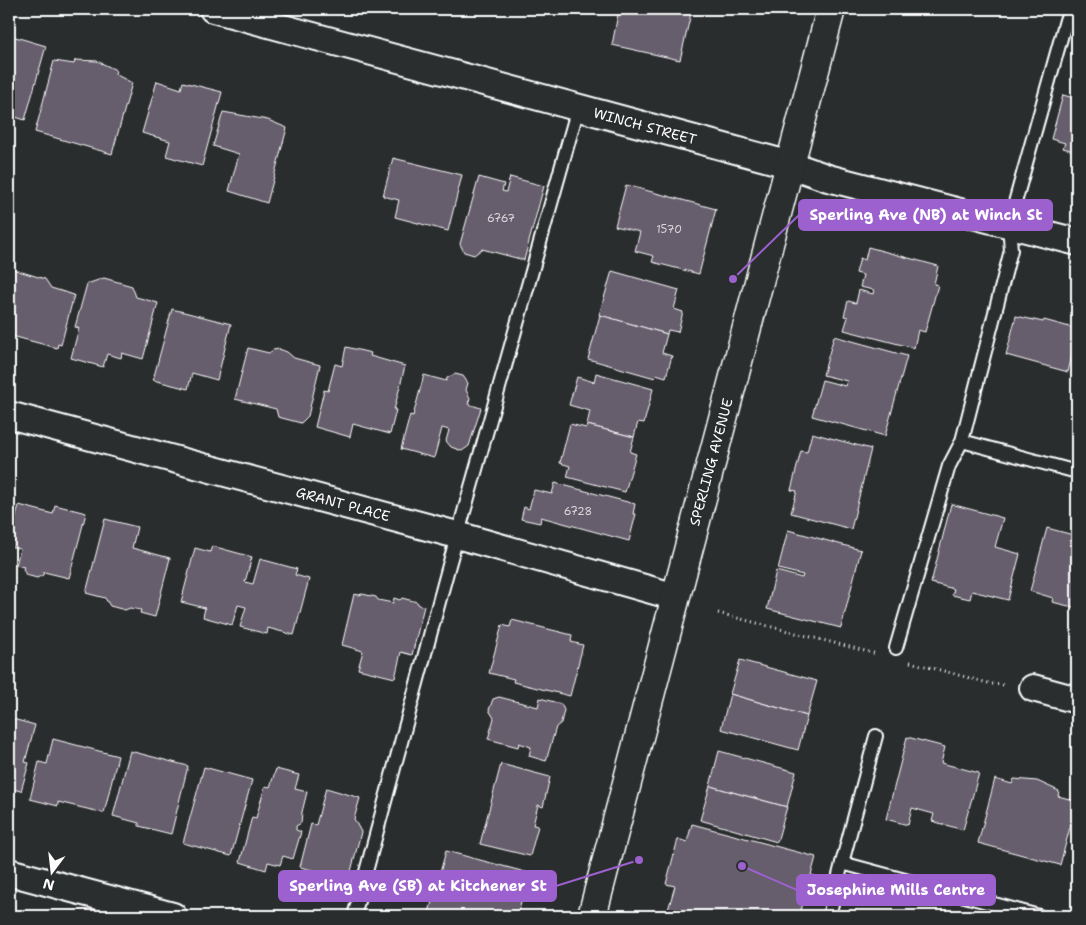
<svg xmlns="http://www.w3.org/2000/svg" width="1086" height="925" font-family="'Shantell Sans',sans-serif">
<style>
.building{fill:#665d6d;stroke:#fff}
.lines{fill:none;stroke-linecap:round;stroke-linejoin:round}
.service-casing{stroke:#fff;stroke-width:16}
.minor-casing{stroke:#fff;stroke-width:30}
.tertiary-casing{stroke:#fff;stroke-width:31}
.path{stroke:#fff;stroke-width:3;stroke-dasharray:1 4;stroke-linecap:butt}
.service{stroke:#2a2d2e;stroke-width:12}
.minor{stroke:#2a2d2e;stroke-width:26}
.tertiary{stroke:#2a2d2e;stroke-width:28}
.labels{text-anchor:middle;dominant-baseline:central;stroke-width:4;stroke-linejoin:round;paint-order:stroke}
.number-label{font-size:11px;fill:#d9d6da}
.street-label{font-size:14px;fill:#fff;stroke:#2a2d2e}
.leader{fill:none;stroke:#9c61cf;stroke-width:2}
.callout-dot{fill:#9c61cf;stroke:#2a2d2e;stroke-width:2}
.callout{fill:#9c61cf;stroke:#9c61cf;stroke-width:2}
.callout-label{font-size:15px;text-anchor:middle;font-weight:bold;fill:#fff}
</style>
<rect width="100%" height="100%" fill="#2a2d2e"/>
<filter id="ink" filterUnits="userSpaceOnUse"><feTurbulence type="fractalNoise" baseFrequency=".02" numOctaves="2"/><feDisplacementMap in="SourceGraphic" scale="10" xChannelSelector="R" yChannelSelector="G"/><feConvolveMatrix kernelMatrix="1 2 1 2 8 2 1 2 1" color-interpolation-filters="sRGB"/></filter>
<g filter="url(#ink)">
<g class="building">
<polygon points="619,9 692,9 680,60 612,45"/>
<polygon points="12,36 46,46 25,120 9,115 9,46"/>
<polygon points="75,60 97,61 116,70 115,74 132,83 112,154 35,132 54,61 74,64"/>
<polygon points="157,81 181,89 183,82 222,92 202,166 166,156 170,141 142,133"/>
<polygon points="1063,95 1077,99 1077,152 1063,148 1065,143 1051,139"/>
<polygon points="223,112 268,120 287,128 267,203 229,191 239,154 213,146"/>
<polygon points="393,158 462,175 448,231 395,217 399,200 383,196"/>
<polygon points="479,177 504,184 502,191 506,192 510,177 544,186 524,260 482,249 474,255 464,252 460,244"/>
<polygon points="626,185 716,209 699,274 652,262 654,256 635,251 640,232 615,226"/>
<polygon points="868,247 938,266 934,284 938,285 925,332 918,330 914,348 844,330 848,317 844,316 848,301 856,303 859,290 873,294 874,290 860,287 863,275 856,273 860,258 865,260"/>
<polygon points="12,269 45,279 51,288 74,295 61,345 58,344 57,348 12,336 9,344 9,271"/>
<polygon points="612,271 679,290 674,309 683,312 678,332 668,330 667,334 599,315"/>
<polygon points="104,278 132,286 136,297 158,303 143,359 122,353 121,358 107,354 103,367 71,358 79,328 75,327 87,284"/>
<polygon points="172,309 231,324 217,380 192,373 188,389 153,380"/>
<polygon points="600,315 667,334 662,353 672,356 666,377 656,374 655,378 588,359"/>
<polygon points="1016,316 1043,322 1044,320 1077,329 1077,334 1068,372 1006,355"/>
<polygon points="834,336 907,356 885,436 812,416 822,380 845,386 847,381 823,375"/>
<polygon points="346,347 371,353 370,356 405,366 394,410 396,410 390,434 353,424 350,437 315,427 324,390 328,391 335,364 342,366"/>
<polygon points="248,348 269,353 273,350 279,349 287,352 294,358 320,365 308,416 301,423 278,417 276,409 235,399"/>
<polygon points="596,373 653,389 644,423 638,422 634,437 587,425 590,411 569,405 577,377 594,382"/>
<polygon points="455,374 463,376 468,383 466,390 470,398 468,404 481,408 469,446 462,451 451,447 446,441 449,430 442,428 434,458 401,449 410,415 413,416 424,375 446,381 447,378"/>
<polygon points="570,424 586,428 587,425 634,437 630,452 636,454 625,492 567,477 570,466 560,463"/>
<polygon points="812,433 871,449 851,529 791,513 797,491 791,490 801,451 807,452"/>
<polygon points="555,483 635,504 633,514 636,514 629,541 541,517 540,523 521,519 524,507 529,509 534,490 552,494"/>
<polygon points="951,504 1003,518 995,547 1020,554 1008,600 972,591 970,599 952,595 954,589 931,583"/>
<polygon points="19,505 53,514 55,505 86,513 69,578 44,572 43,575 37,578 26,575 23,569 24,567 16,565 20,549 9,546 9,544"/>
<polygon points="105,519 137,527 132,548 170,558 155,617 140,613 141,610 130,608 125,610 110,606 105,598 86,593"/>
<polygon points="1047,528 1077,536 1077,608 1052,602 1053,598 1030,591"/>
<polygon points="788,530 861,550 841,628 767,609 776,571 802,578 803,575 778,569"/>
<polygon points="212,546 252,557 245,582 253,584 260,559 297,569 295,575 309,579 294,635 268,628 267,634 240,627 246,607 238,605 232,625 203,617 205,608 181,602 195,548 210,552"/>
<polygon points="354,594 359,595 362,594 376,597 378,600 393,603 394,598 400,600 402,598 417,602 419,605 424,606 412,655 401,652 395,678 358,669 363,651 342,645"/>
<polygon points="512,620 572,635 571,642 583,645 570,696 513,682 514,679 489,673 502,625 510,627"/>
<polygon points="740,660 817,681 807,716 730,694"/>
<polygon points="730,694 807,716 798,750 721,729"/>
<polygon points="499,697 538,707 540,698 561,704 564,710 561,723 556,727 546,761 529,756 531,747 519,743 518,747 488,739 494,718 489,710 493,699"/>
<polygon points="9,718 35,725 25,762 29,763 21,791 9,788"/>
<polygon points="907,737 945,747 941,763 979,773 963,830 932,821 934,814 912,808 908,825 886,819"/>
<polygon points="53,739 118,756 104,813 58,802 58,806 30,799 39,762 47,764"/>
<polygon points="130,751 188,766 171,834 139,826 139,823 113,816"/>
<polygon points="719,751 796,772 787,807 710,786"/>
<polygon points="501,764 550,777 543,807 538,805 533,825 538,826 530,856 480,844"/>
<polygon points="204,767 252,780 231,856 183,843"/>
<polygon points="276,769 299,775 295,789 307,792 302,812 301,823 296,826 296,830 301,832 293,859 283,856 280,865 268,862 266,870 240,862 252,817 256,818 265,786 270,787"/>
<polygon points="995,779 1012,784 1014,779 1037,781 1059,791 1058,796 1077,801 1060,865 978,843"/>
<polygon points="710,786 787,807 777,842 700,820"/>
<polygon points="326,788 360,798 354,819 361,832 346,891 319,884 321,876 315,875 316,871 300,867 311,824 316,825"/>
<polygon points="692,824 816,857 811,875 818,877 812,903 804,901 799,916 692,916 668,910 675,886 666,884 678,839 687,842"/>
<polygon points="446,851 529,873 517,916 428,916"/>
</g>
<g class="lines">
<defs>
<g id="service">
<polyline points="1077,18 1066,20 1009,224 1011,250 962,441 1077,472"/>
<polyline points="896,648 949,466 962,441"/>
<polyline points="842,863 876,736"/>
<polyline points="354,916 449,565 578,108"/>
<polyline points="829,916 842,863 1039,916"/>
</g>
<g id="minor">
<polyline points="213,9 754,155 791,165 828,178 1077,242"/>
<polyline points="9,415 457,535 676,597"/>
<polyline points="1033,688 1077,700"/>
<polyline points="9,872 173,916"/>
</g>
<polyline id="tertiary" points="592,916 669,623 831,9"/>
</defs>
<use href="#service" class="service-casing"/>
<use href="#minor" class="minor-casing"/>
<use href="#tertiary" class="tertiary-casing"/>
<g class="path">
<polyline points="718,613 877,654"/>
<polyline points="910,662 992,684 1006,685"/>
</g>
<use href="#service" class="service"/>
<use href="#minor" class="minor"/>
<use href="#tertiary" class="tertiary"/>
</g>
</g>
<g class="labels">
<g class="number-label">
<text x="501" y="218">6767</text>
<text x="669" y="229">1570</text>
<text x="578" y="511">6728</text>
</g>
<g class="street-label">
<text transform="translate(645 126) rotate(15)">WINCH STREET</text>
<text transform="translate(711 462) rotate(-75)">SPERLING AVENUE</text>
<text transform="translate(343 504) rotate(15)">GRANT PLACE</text>
</g>
</g>
<path class="leader" d="M733 279L799 215M639 860L556 886M742 866L797 890"/>
<g class="callout-dot">
<circle cx="733" cy="279" r="5"/>
<circle cx="639" cy="860" r="5"/>
<circle cx="742" cy="866" r="5"/>
</g>
<g class="callout">
<rect x="799" y="200" width="253" height="30" rx="5"/>
<rect x="279" y="871" width="277" height="30" rx="5"/>
<rect x="797" y="875" width="198" height="30" rx="5"/>
</g>
<g class="callout-label">
<text x="926" y="220">Sperling Ave (NB) at Winch St</text>
<text x="418" y="891">Sperling Ave (SB) at Kitchener St</text>
<text x="896" y="895">Josephine Mills Centre</text>
</g>
<rect width="1086" height="925" fill="none" stroke="#2a2d2e" stroke-width="30"/>
<rect x="15" y="15" width="1056" height="895" fill="none" stroke="#fff" stroke-width="2" filter="url(#ink)"/>
<g transform="translate(52 872) rotate(195)" stroke="#2a2d2e" stroke-width="4" paint-order="stroke">
<path d="M0-4L9 19L0 12L-9 19Z" fill="#ffffff"/>
<text y="-8" font-size="14" font-weight="bold" text-anchor="middle" fill="#ffffff">N</text>
</g>
</svg>
